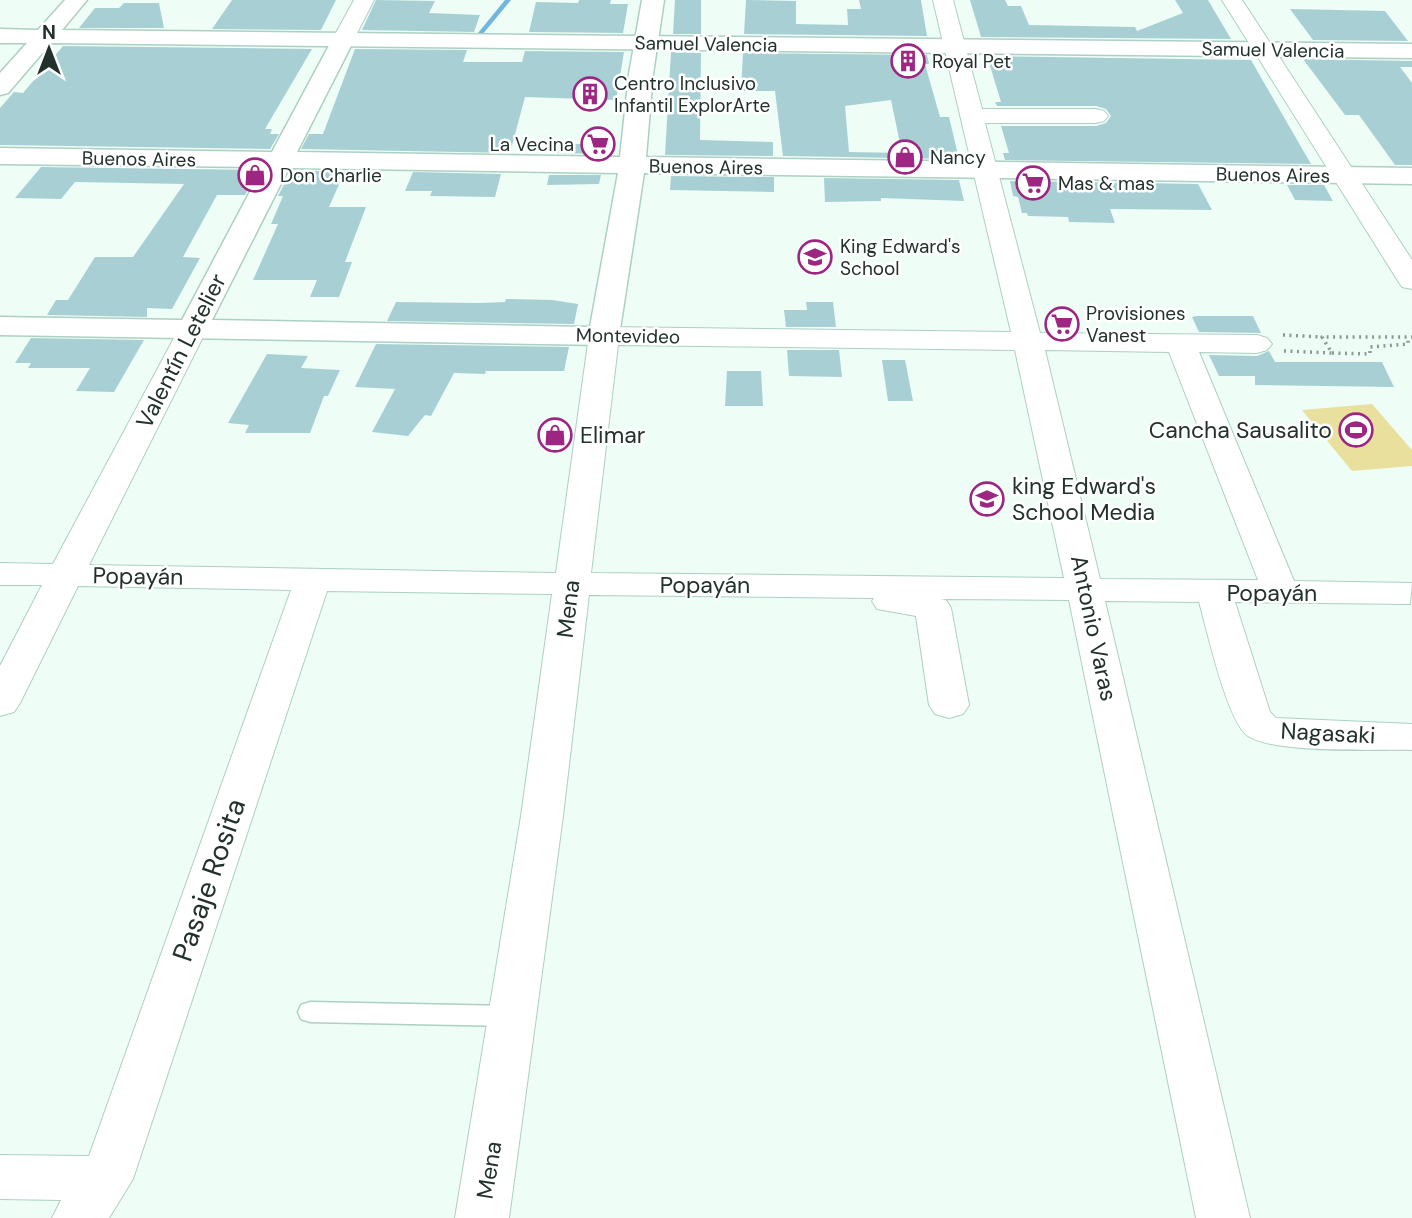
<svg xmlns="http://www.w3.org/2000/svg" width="1412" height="1218" font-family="'DM Sans',sans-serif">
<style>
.green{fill:#e8e09c}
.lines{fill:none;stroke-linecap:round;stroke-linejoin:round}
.stream{fill:#72b5df;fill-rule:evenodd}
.building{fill:#a8d0d4;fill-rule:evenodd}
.service-casing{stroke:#acd0c2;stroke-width:3}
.minor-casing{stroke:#acd0c2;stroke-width:2}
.tertiary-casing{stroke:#acd0c2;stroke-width:3}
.secondary-casing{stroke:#acd0c2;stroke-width:3}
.path{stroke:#8a9993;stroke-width:3.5;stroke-dasharray:2 4.5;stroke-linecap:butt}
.service{fill:#fff;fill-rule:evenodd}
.minor{fill:#fff;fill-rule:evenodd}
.tertiary{fill:#fff;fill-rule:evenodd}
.secondary{fill:#fff;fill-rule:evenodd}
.labels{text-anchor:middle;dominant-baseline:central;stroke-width:5;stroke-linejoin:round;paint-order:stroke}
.far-street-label{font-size:19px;fill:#22312b;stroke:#fff}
.far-poi-label{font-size:19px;fill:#22312b;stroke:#fff;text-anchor:start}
.street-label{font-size:23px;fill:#22312b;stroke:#fff}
.poi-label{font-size:23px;fill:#22312b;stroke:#fff;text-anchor:start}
.near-street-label{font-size:28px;fill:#22312b;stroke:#fff}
</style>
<rect width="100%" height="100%" fill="#effdf7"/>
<polygon class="green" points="1372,404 1412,450 1412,466 1352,471 1302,410"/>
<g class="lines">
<polygon class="stream" points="505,0 511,0 482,35 478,35 478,33"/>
</g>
<g class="building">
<polygon points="232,0 336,0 321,30 212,29"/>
<polygon points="376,0 435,1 429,13 480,15 474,32 362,30"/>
<polygon points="579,0 611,0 610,4 628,4 623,33 529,32 536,2 578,3"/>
<polygon points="675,0 701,0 701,34 673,34"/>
<polygon points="746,0 796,1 796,24 848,25 847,9 861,9 859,0 921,0 927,36 744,34"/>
<polygon points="970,0 1005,0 1008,6 1021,6 1029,25 1135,27 1137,31 1183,13 1175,0 1208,0 1231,39 981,37"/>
<polygon points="124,3 159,3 164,28 79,28 95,8 119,8"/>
<polygon points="1290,9 1385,11 1408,41 1313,40"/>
<polygon points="63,46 312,49 265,129 272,129 270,134 279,134 270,149 0,145 0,108 14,92 23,93"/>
<polygon points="355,49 467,50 463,62 522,62 525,51 624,52 616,100 525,97 510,153 301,149 309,134 323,134"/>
<polygon points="671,52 701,53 700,140 773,142 773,156 665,155"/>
<path d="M743 53 927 55 929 64H925L940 117H949L959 159 783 156 775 91H741ZM891 100 902 153 849 152 845 106Z"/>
<polygon points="987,56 1251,60 1311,164 1005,160 1003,153 1009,153 1001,126 1096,126 1106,123 1111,116 1106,109 1096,106 997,106 995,102 1001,102"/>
<polygon points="1303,59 1412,61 1412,67 1400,67 1412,83 1412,165 1395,165 1359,115 1345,115"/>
<polygon points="557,144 587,144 607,146 606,154 555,153"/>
<polygon points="41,167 259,170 245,195 217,195 183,257 200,258 172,309 147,308 147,317 47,315 56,300 68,300 95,257 133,257 184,184 75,182 61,199 15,198"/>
<polygon points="291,171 345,171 329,207 366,207 345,262 352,262 339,297 310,297 317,280 253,280 278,224 271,224 283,196 278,196"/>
<polygon points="413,172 501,174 495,197 430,196 432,191 405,191"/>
<polygon points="549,175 601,175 599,184 547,185"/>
<polygon points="671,176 774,177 774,192 670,190"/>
<polygon points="824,178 959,180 964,201 881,198 881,201 825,202"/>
<polygon points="1010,181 1198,184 1212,210 1110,209 1115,223 1069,222 1068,217 1028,216 1027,213 1022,213 1018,197 1013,196"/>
<polygon points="1287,185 1324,185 1333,201 1295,200"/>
<polygon points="506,299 552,300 578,304 574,324 387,321 396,302 480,303 505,302"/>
<polygon points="806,302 833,302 836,327 786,327 784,310 807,310"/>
<polygon points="1197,316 1253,316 1261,333 1199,332 1192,317"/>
<polygon points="31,338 144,340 114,392 76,391 90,368 28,368 31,363 15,363"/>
<polygon points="376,344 569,347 564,371 486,371 485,374 454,373 431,416 425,415 408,436 372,432 395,389 355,387"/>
<polygon points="787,350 839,350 842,377 789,376"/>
<polygon points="1269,351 1275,362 1382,362 1394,387 1255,385 1255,376 1219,376 1209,355 1257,356"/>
<polygon points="267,354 308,356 301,368 340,370 328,396 324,396 310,433 245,433 249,425 228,423"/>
<polygon points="882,360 905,360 913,401 888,401"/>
<polygon points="727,371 761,371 763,406 725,406"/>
</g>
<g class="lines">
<defs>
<polygon id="service" points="310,1002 512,1006 521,1009 525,1016 521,1023 512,1026 310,1022 301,1019 298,1012 301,1005"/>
<g id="minor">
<polygon points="354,0 374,0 351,45 335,45 332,40"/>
<path d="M933 0H953L982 109H1096L1104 111 1108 116 1104 121 1096 123H985L1040 333 1257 335 1267 338 1272 344 1267 350 1257 353 1199 352 1294 581 1412 583 1410 604 1235 602 1270 712 1276 718 1412 724V750C1376 749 1275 754 1248 736 1227 722 1207 629 1199 602L1105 601 1250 1218H1196L1069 600 940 599 946 600 951 608 969 705 963 714 949 718 935 714 929 705 916 616 877 609 872 601 874 598 589 595 563 816 509 1218H455L521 816 552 594 327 591 133 1179 109 1218H52L61 1200 0 1199V1155L89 1156 291 590 78 586 20 703 14 712 0 716V666L42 585H0V563L53 564 182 323 192 320 202 323 207 329 89 565 556 573 589 336 594 330 604 327 1011 332ZM618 345 1015 350 1064 578 591 573ZM1045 350 1169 352 1258 580 1100 579Z"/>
<polygon points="1222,0 1242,0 1412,260 1412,289 1402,287 1398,281"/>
</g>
<path id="tertiary" d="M642 0H664L653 74 646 157 1412 168V184L644 173 619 336 615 343 604 345 0 335V317L182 320 263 167 0 164V148L272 152 332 40 335 35H351L354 40 297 152 620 157 629 74ZM289 168 618 173 590 327 212 320Z"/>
<polygon id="secondary" points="65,0 87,0 62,30 1412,44 1412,58 51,43 8,93 0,95 0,73 27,43 0,43 0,29 38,30"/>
</defs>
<use href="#service" class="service-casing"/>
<use href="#minor" class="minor-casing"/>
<use href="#tertiary" class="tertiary-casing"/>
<use href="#secondary" class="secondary-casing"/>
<g class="path">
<polyline points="1283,335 1322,337"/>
<polyline points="1284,351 1332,353 1322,337 1412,337"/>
<polyline points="1332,353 1370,354 1370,347 1408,344 1408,339"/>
</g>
<use href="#service" class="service"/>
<use href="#minor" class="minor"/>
<use href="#tertiary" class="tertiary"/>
<use href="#secondary" class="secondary"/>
</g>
<defs>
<symbol id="building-ring" viewBox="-11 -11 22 22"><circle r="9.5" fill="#fff" stroke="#9c2681" stroke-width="1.5"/><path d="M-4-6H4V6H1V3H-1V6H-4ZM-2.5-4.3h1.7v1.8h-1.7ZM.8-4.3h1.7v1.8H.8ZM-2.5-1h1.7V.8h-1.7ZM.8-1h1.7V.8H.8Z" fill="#9c2681"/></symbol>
<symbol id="supermarket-ring" viewBox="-11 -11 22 22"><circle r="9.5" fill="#fff" stroke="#9c2681" stroke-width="1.5"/><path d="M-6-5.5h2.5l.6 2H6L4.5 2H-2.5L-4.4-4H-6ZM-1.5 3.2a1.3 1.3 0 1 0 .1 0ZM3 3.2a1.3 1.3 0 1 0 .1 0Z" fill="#9c2681"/></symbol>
<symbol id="shop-ring" viewBox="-11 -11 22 22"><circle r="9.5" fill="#fff" stroke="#9c2681" stroke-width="1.5"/><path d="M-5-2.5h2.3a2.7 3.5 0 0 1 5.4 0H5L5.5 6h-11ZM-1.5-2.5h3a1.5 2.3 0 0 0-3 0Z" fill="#9c2681"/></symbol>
<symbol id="school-ring" viewBox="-11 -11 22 22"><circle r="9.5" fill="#fff" stroke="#9c2681" stroke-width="1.5"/><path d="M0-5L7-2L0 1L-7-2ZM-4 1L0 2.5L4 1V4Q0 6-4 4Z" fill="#9c2681"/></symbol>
<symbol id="stadium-ring" viewBox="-11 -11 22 22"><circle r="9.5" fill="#fff" stroke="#9c2681" stroke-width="1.5"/><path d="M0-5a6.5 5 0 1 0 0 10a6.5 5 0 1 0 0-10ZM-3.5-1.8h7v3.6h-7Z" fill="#9c2681"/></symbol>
</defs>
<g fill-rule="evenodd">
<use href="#building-ring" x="889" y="42" width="38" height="38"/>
<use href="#building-ring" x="571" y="75" width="38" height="38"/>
<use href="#supermarket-ring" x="579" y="125" width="38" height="38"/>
<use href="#shop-ring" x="886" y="138" width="38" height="38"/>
<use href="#shop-ring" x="236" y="156" width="38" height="38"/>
<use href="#supermarket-ring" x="1014" y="164" width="38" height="38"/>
<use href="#school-ring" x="796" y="238" width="38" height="38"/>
<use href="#supermarket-ring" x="1043" y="305" width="38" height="38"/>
<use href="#stadium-ring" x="1337" y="411" width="38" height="38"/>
<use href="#shop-ring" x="536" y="416" width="38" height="38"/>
<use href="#school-ring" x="968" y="480" width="38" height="38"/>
</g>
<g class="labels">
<g class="far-street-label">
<text transform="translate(706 44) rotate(1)">Samuel Valencia</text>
<text transform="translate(1273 50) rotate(1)">Samuel Valencia</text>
<text transform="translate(139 159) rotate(1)">Buenos Aires</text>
<text transform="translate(706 167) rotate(1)">Buenos Aires</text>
<text transform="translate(1273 175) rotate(1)">Buenos Aires</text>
<text transform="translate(628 336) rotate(1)">Montevideo</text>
</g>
<g class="far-poi-label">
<text x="932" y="61">Royal Pet</text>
<text x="614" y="83">Centro Inclusivo<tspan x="614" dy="22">Infantil ExplorArte</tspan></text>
<text x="574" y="144" text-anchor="end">La Vecina</text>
<text x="930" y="157">Nancy</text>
<text x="280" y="175">Don Charlie</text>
<text x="1058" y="183">Mas &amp; mas</text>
<text x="840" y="246">King Edward's<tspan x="840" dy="22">School</tspan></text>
<text x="1086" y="313">Provisiones<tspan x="1086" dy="22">Vanest</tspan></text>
</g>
<g class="street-label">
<text transform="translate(181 351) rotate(-63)">Valentín Letelier</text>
<text transform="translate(138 576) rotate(1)">Popayán</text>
<text x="705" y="585">Popayán</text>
<text x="1272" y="593">Popayán</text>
<text transform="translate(568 609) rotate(-83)">Mena</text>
<text transform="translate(1094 628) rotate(78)">Antonio Varas</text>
<text transform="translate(1328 733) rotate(3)">Nagasaki</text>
<text transform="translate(489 1170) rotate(-81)">Mena</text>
</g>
<g class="poi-label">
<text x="1332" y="430" text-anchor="end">Cancha Sausalito</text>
<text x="580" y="435">Elimar</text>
<text x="1012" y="486">king Edward's<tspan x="1012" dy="26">School Media</tspan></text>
</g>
<g class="near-street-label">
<text transform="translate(209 880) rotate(-71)">Pasaje Rosita</text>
</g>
</g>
<g transform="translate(49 49)" stroke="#ffffff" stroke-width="5" paint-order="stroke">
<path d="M0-5L12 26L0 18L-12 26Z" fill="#22312b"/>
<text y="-10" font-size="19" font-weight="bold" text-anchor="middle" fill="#22312b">N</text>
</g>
</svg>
